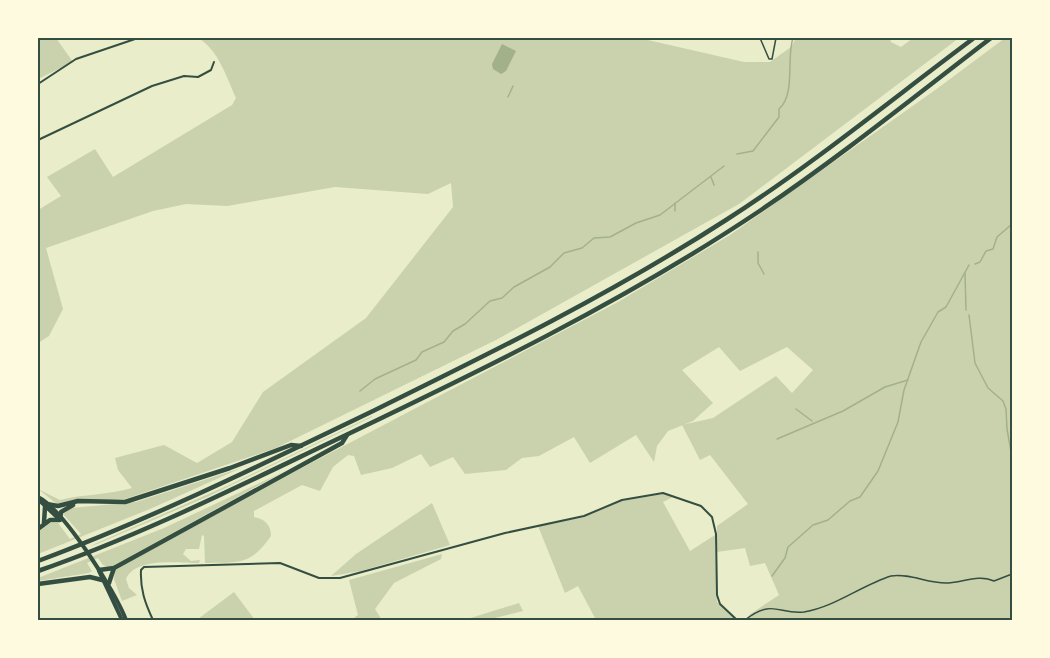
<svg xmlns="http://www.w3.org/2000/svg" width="1050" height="658" font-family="'Asap Condensed',sans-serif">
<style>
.green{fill:#cad2ad}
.water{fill:#a3b18a}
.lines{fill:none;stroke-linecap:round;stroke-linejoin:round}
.stream{stroke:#a3b18a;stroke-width:1.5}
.path{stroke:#344e41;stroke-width:1.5}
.service{stroke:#344e41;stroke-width:1.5}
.minor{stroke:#344e41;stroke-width:2}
.secondary{stroke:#344e41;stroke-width:4}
.motorway{stroke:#344e41;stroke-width:4.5}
.neatline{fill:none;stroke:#344e41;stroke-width:2}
</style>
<rect width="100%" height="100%" fill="#e9edc9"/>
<g class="green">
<polygon points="38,38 56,38 73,62 38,79"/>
<path d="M198 38H639L744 62H770L791 47 796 38H890L891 42 901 47 913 38H959L739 204 496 340 276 448 125 499 57 504 38 489 60 500C84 494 108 495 132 488L118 470 115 458 164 445 197 463 232 442 263 392 366 318 453 207 451 183 428 194 335 187 227 206 186 204 153 211 46 248 63 309 49 336 38 343V210L61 196 47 177 95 149 113 177 232 105 236 98C227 78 218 49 198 38Z"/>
<path d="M1005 38H1012V620H746L752 616 749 615 779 595 765 563 750 566 745 548 717 552V526L748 504 710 455 700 460 682 425 713 418 776 376 792 393 813 370 787 347 740 371 719 347 682 370 713 403 693 421 668 431 657 446 654 462 636 435 590 463 574 437 539 456 522 458 506 470 465 474 453 457 430 467 421 454 392 468 361 475 354 456 348 455 333 467 320 491 302 485 254 511V517C265 519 271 525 271 536 250 566 239 562 205 563L204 536 202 535 199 549H186L183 554 191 561 200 560 199 563C179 563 135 557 126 579L129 588 137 595 122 601 114 579 115 570 252 494 618 302 730 235 938 88Z"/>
<polygon points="372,416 372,417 207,497 97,544 90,546 229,485"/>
<polygon points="241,468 150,509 38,554 38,532 50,523 58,523 70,539 81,534 63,514 71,508 136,502"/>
<polygon points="281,473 109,568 103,565 98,558 87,563 92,571 89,573 38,581 38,578 164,528"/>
<polygon points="663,494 675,496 663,502 690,551 715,535 717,602 736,620 596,620 578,586 565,593 538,526 584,517 622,501"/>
<polygon points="432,503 450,545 361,571 331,576 356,554"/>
<polygon points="442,554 441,559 394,583 375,609 382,620 351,620 358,615 349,580"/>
<polygon points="234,592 255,620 196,620 198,619"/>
<polygon points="519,603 523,611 487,620 464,620"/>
</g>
<polygon class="water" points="502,44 516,51 506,71 501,74 493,69 492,64"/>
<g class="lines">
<g class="stream">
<polyline points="508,97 513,86"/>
<path d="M737 154 753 151 779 117V109C796 94 786 58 793 38"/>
<polyline points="711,177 714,185"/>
<polyline points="675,203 675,211"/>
<polyline points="758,252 758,263 764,274"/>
<polyline points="975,264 980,262 986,251 993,249 997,237 1012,224"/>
<polyline points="965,273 966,310"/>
<polyline points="969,315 975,363 988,388 1003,401 1006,409 1007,429 1012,457"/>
<polyline points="360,391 375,379 416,360 422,352 444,342 453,331 465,324 490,301 502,298 514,287 550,267 564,253 582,248 594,238 610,237 636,223 660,215 724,166"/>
<polyline points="796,409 812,421"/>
<polyline points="777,439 843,411 885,387 908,380"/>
<polyline points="772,576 785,558 788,547 813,525 828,520 850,501 860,497 878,471 898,422 904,390 921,342 938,312 946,307 969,265"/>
</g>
<path class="path" d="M745 620C773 598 779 615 804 612 835 607 862 585 891 576 911 573 928 584 948 583 963 582 980 574 994 581L1012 574"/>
<polyline class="service" points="760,38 769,59 772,59 776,38"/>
<g class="minor">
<polyline points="38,84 76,59 138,38"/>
<polyline points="38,140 152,86 184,76 198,77 211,70 214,62"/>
<path d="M153 620C145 603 140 589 141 570L144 567 280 563 319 578H340L505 533 584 516 622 500 663 493 701 506 712 517 716 534 717 595 720 604 737 620"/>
</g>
<g class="secondary">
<path d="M38 497C63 509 116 592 126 620"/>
<polyline points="38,499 59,519"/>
<polyline points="99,571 122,620"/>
</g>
<g class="motorway">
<polyline points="47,504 58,506 78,501 125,502 230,468 291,445 301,446"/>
<polyline points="44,523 45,507"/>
<polyline points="38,529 50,520 60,520 61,512 73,505"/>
<path d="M38 561C153 518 263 464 373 411 493 352 613 293 726 220 812 165 892 99 974 38"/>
<polyline points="99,570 114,568 342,443 347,435"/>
<path d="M38 571C136 537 231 490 325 445 474 374 624 302 761 210 841 156 915 96 991 38"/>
<polyline points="109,583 114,568"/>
<polyline points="38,584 90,577 102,580"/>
</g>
</g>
<rect width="1050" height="658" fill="none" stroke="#fefae0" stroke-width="78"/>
<rect x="39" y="39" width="972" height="580" class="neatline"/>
</svg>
